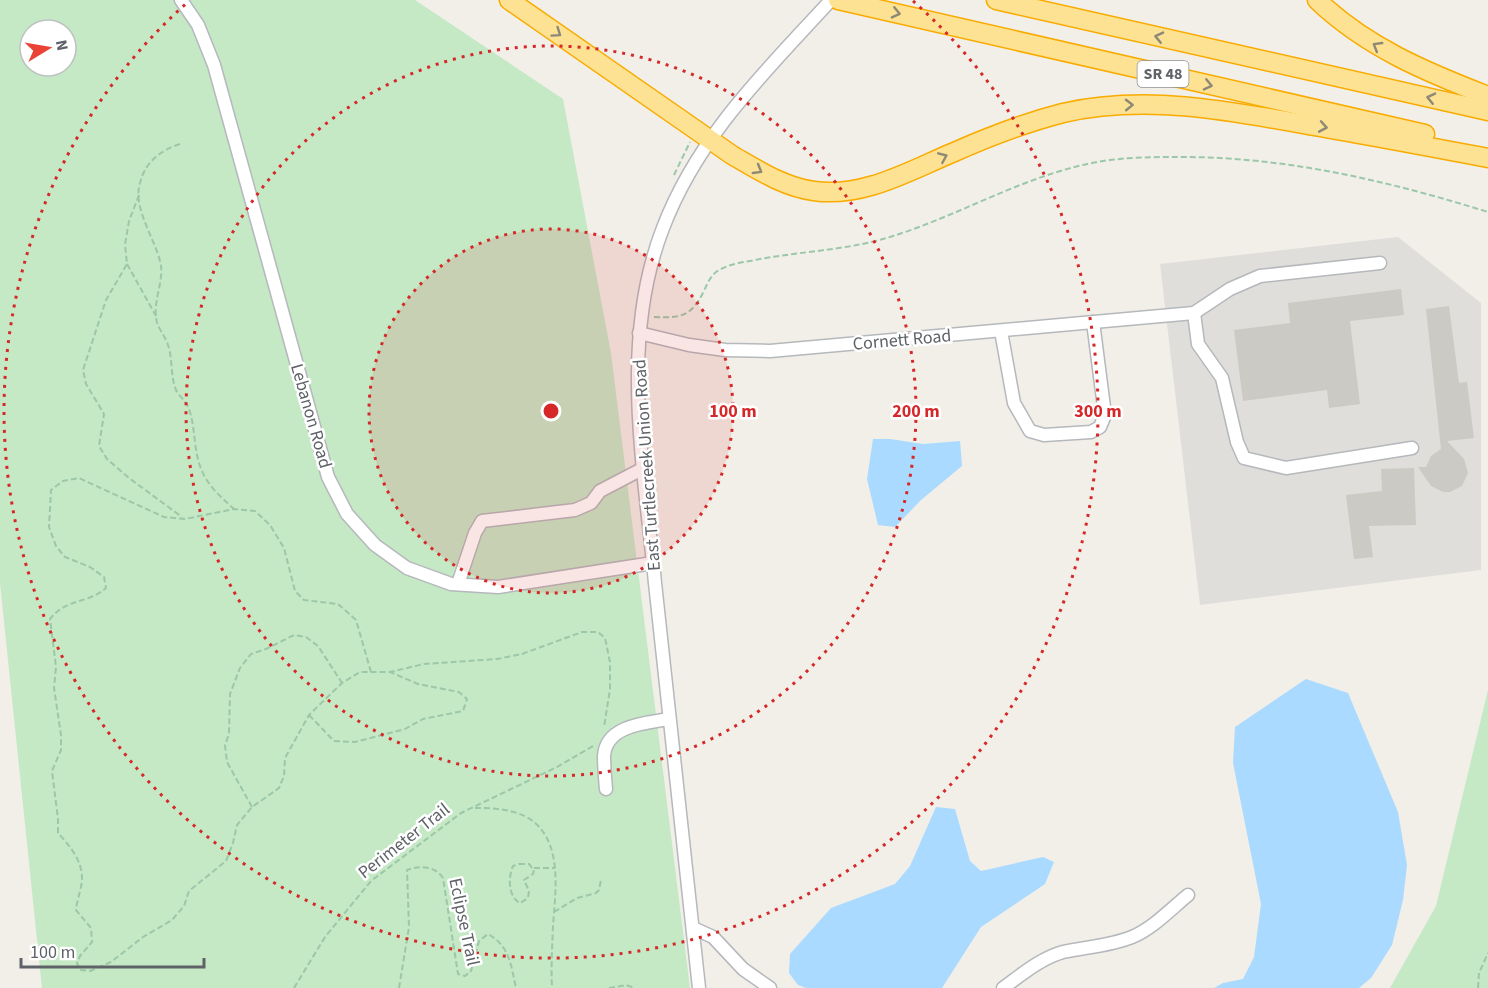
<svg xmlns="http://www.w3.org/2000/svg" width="1488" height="988" font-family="'Source Sans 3',sans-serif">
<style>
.industrial{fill:#e0deda}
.green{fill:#c5e8c5;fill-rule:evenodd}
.water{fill:#aadaff}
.building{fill:#cccac5}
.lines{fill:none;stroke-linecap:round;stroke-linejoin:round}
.minor-casing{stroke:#b5b8bc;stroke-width:15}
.highway-casing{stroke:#f9ab00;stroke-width:21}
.path{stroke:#9cc7a9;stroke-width:2;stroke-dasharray:6 3;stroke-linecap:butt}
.minor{stroke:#fff;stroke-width:12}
.highway{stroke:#fde293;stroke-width:18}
.oneway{stroke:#8e8975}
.ring{fill:none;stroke:#d62828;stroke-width:3;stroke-dasharray:3 6}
.labels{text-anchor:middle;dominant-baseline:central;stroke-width:5;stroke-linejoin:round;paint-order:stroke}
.shield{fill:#fff;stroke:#8f9295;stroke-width:1.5}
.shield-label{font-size:16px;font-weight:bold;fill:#5f6368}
.street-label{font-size:18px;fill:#5f6368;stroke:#fff}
.centre{fill:#d62828;stroke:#fff;stroke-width:3}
.ring-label{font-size:18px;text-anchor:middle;font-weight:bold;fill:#d62828;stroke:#fff;stroke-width:5;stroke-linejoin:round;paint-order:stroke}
</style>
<rect width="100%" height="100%" fill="#f1efe8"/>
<polygon class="industrial" points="1398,237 1481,303 1481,570 1200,605 1160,264"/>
<g class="green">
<path d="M0 0H415L563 99 611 353 690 988H42L0 583ZM30 30H66V66H30Z"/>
<polygon points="1488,690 1488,988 1390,988 1436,906"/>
</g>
<g class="water">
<polygon points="873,439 890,439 923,444 960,441 962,466 921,500 895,527 878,525 867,479"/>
<polygon points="1306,679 1348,693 1398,812 1407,865 1403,900 1392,945 1371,978 1359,988 1214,988 1223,983 1243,979 1254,957 1261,904 1233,763 1235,727"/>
<polygon points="936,807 955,809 970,861 981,871 1043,857 1054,862 1045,884 981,927 942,988 806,988 798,985 789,973 790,954 831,908 895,884 910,866"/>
</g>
<g class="building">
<polygon points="1401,289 1404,315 1350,321 1360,404 1329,408 1327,390 1243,401 1234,330 1290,323 1288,303"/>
<polygon points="1449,306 1459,383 1467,382 1474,438 1447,441 1464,459 1468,473 1462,486 1450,492 1443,492 1431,486 1418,467 1426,467 1431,456 1441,449 1426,309"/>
<polygon points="1414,468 1416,525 1369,526 1373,557 1354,559 1346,495 1382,491 1381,469"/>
</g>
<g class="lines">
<defs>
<g id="minor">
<polyline points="181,0 198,25 214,65 328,477 347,514 375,545 407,568 451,584 498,587 653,563"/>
<polyline points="1194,313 1198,344 1222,378 1237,442 1244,458 1286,468 1412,448"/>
<polyline points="1001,331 1014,403 1030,431 1044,435 1091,432 1100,427 1105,415 1093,322"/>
<polyline points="639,333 689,345 725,350 770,351 1194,313 1230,289 1260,276 1380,263"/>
<polyline points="458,584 475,533 482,521 575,510 591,503 600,491 644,468"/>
<path d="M606 789C605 778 604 767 604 756 606 725 646 723 669 719"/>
<polyline points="693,928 713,937 743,969 770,988"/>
<path d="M699 988C684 853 669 718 655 583 644 466 619 341 663 228 698 136 766 71 831 0"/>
<path d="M1003 988C1021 975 1041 958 1063 952 1086 947 1110 946 1132 937 1153 928 1170 910 1188 895"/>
</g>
<g id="highway">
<path d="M509 0 732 155C758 170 784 187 814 191 863 198 909 171 952 153 988 137 1024 123 1063 113 1146 94 1232 111 1314 126 1372 136 1430 147 1488 158"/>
<polyline points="838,0 1425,134"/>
<polyline points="996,0 1488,111"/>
<path d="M1317 0C1366 47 1426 72 1488 96"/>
</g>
</defs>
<use href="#minor" class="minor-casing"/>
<use href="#highway" class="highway-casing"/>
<g class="path">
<path d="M180 144C161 150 145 162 140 183 132 209 157 241 161 266 163 282 154 300 156 316 156 327 165 335 168 345 173 359 170 375 176 390 179 396 186 401 189 409 196 429 193 451 202 471 208 486 222 498 234 509"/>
<polyline points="674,175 690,142"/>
<polyline points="139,195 129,221 125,245 127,264 106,300 83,370 86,384 104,414 99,446 107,459 129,478 182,517"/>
<polyline points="127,264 156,316"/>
<path d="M654 317C681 318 691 317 704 291 707 284 710 277 716 272 726 265 738 263 750 261 797 251 847 251 893 236 960 215 1022 177 1092 163 1121 157 1152 157 1182 157 1287 157 1388 181 1488 212"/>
<path d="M371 672 356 620 338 604 304 600 295 591 284 548 270 525 255 511 234 509 185 519 164 517 79 478 63 481 51 490 49 527 56 546 65 557 90 567 104 577 106 588C86 605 68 597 50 619L56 667 54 688 61 735V750L52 771 58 819V833C69 845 82 860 82 878 82 888 77 899 76 910L91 928 92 942 80 956 77 963 80 970 90 971 111 962 143 937 172 920 184 906 189 891 226 861 233 843 237 825 252 807 279 788 284 776 285 758 309 715 342 683 360 672H390L424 664 497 659 522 654 582 632H598L605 638 610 662V689L604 727"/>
<polyline points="309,715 334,741 355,742 405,729 423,719 463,711 467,699 459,692 418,684 390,672"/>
<polyline points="252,807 227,762 225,745 229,734 230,694 240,668 251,654 266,649 294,635 306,637 318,646 342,683"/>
<path d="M475 808C493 808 514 809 530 819 564 842 555 893 553 927 552 948 551 968 552 988"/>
<path d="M519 864H529L534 870 533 874 524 880 529 891 528 898 520 903C508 897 508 877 513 866Z"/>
<polyline points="534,868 555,868"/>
<polyline points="554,912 577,898 596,893 599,890 601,880"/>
<polyline points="294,988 325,937 371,881 461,813 557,767 593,746"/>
<path d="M399 988 409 927 407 870C420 865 435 866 443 878L458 974 465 976 471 971 479 941 488 934C510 946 511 966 516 988"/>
<polyline points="609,988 626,985 635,988"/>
<polyline points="1478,988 1479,973 1488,953"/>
</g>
<use href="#minor" class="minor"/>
<use href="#highway" class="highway"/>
</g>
<defs><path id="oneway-chevron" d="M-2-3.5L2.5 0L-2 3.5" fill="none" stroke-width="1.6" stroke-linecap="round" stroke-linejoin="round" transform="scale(1.5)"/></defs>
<g class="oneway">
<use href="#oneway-chevron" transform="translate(896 13) rotate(13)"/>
<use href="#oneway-chevron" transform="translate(557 33) rotate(35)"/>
<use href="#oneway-chevron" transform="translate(1159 37) rotate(-167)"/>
<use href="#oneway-chevron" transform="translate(1377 46) rotate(-149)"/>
<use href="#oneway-chevron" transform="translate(1208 85) rotate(13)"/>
<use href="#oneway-chevron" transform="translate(1431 98) rotate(-167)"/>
<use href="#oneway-chevron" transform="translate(1129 105) rotate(-1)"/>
<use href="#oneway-chevron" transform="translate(1323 127) rotate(10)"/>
<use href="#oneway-chevron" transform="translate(943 157) rotate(-23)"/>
<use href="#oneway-chevron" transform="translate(758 170) rotate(30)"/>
</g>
<circle cx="551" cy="411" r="182" fill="#d62828" fill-opacity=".12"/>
<g class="ring">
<circle cx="551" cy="411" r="182"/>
<circle cx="551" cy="411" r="365"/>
<path d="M913 1A547 547 0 1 1 189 1"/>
</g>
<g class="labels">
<rect class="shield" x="1137.5" y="61" width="51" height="26" rx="4.5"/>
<g class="shield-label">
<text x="1163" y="74">SR 48</text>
</g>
<g class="street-label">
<text transform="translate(902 340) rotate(-5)">Cornett Road</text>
<text transform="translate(311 416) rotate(74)">Lebanon Road</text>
<text transform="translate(647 465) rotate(-94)">East Turtlecreek Union Road</text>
<text transform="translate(404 841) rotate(-38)">Perimeter Trail</text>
<text transform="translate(464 922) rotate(78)">Eclipse Trail</text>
</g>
</g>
<circle cx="551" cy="411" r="9" class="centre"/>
<g class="ring-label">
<text x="733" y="417">100 m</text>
<text x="916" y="417">200 m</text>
<text x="1098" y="417">300 m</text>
</g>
<g transform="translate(48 48) rotate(79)"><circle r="28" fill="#ffffff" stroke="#bfc1c3" stroke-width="1.5"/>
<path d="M0-4.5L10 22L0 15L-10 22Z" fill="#ea4335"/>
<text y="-9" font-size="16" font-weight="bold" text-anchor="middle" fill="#5f6368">N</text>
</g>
<path d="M21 958v9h183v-9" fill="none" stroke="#5f6368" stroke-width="3"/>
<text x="30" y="958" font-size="18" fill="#5f6368" stroke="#ffffff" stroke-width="4.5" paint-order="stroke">100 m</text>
</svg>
